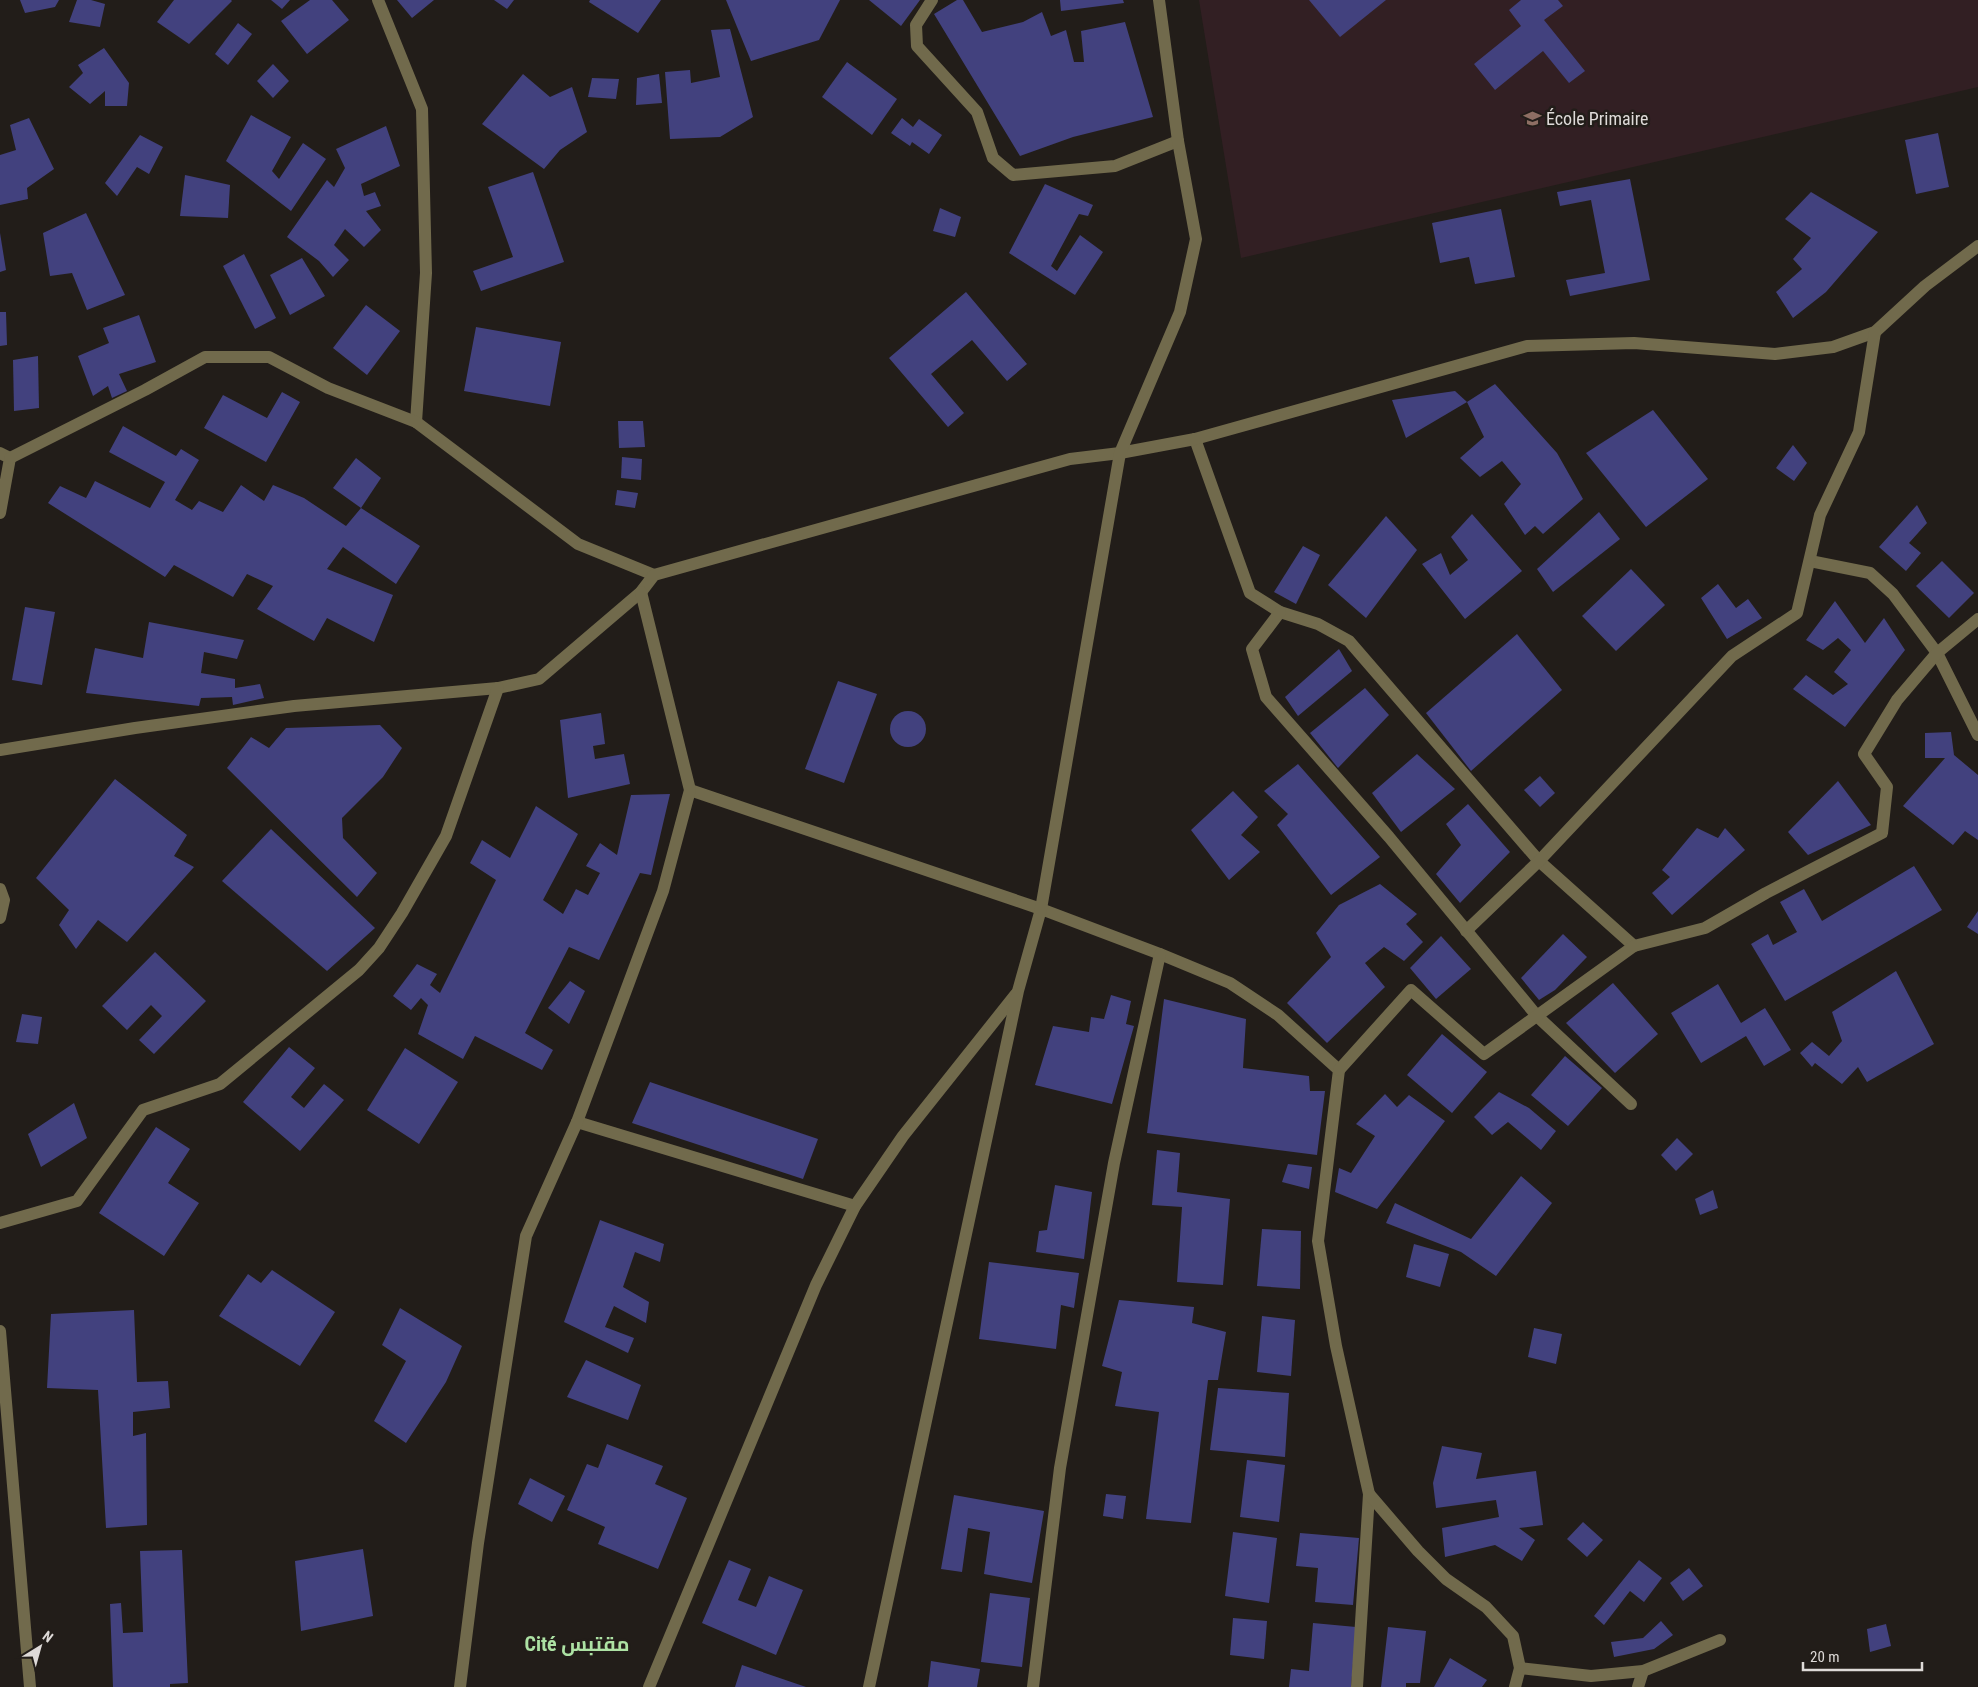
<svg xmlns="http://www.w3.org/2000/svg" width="1978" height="1687" font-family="'Roboto Condensed',Cairo,sans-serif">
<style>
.education{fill:#321f23}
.building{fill:#42417e}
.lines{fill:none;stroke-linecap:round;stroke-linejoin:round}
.minor{stroke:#716a4c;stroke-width:12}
.labels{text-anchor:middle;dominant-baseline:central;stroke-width:5;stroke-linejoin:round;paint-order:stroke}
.poi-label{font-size:18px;fill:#dedad8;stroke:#221d19;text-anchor:start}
.quarter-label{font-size:20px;font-weight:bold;fill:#ade2a4;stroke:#221d19}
</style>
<rect width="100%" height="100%" fill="#221d19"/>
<polygon class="education" points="1199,0 1978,0 1978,87 1241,258"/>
<g class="building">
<polygon points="20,0 59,0 55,7 25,13"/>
<polygon points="77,0 91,0 105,4 100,27 69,22"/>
<polygon points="174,0 231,0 232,1 189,44 157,22"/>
<polygon points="271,0 290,0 282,9"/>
<polygon points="310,0 332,0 349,20 307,54 281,21"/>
<polygon points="397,0 434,0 412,18"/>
<polygon points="494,0 514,0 507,9"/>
<polygon points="590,0 661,0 638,33 589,2"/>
<polygon points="726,0 840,0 819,40 751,61"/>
<polygon points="869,0 920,0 901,26"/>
<polygon points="957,0 963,0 982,32 1023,22 1042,12 1051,36 1066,30 1074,62 1084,62 1081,31 1125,22 1153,117 1073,137 1020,156 934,14"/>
<polygon points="1060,0 1123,0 1124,3 1061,11"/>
<polygon points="1309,0 1386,0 1340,37"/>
<polygon points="1521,0 1558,0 1563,6 1544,20 1585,71 1569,83 1543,51 1495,90 1474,64 1521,26 1509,10"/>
<polygon points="238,23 252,34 228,65 215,54"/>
<polygon points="730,29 753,117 720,137 670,139 665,72 690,70 691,83 720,77 711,30"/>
<polygon points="104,48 129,83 127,106 105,106 105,91 90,104 69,87 83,73 78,65"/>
<polygon points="847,62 897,99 872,135 822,97"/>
<polygon points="273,64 289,81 273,98 257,81"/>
<polygon points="523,74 550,97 572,87 587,132 560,150 544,169 482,124"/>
<polygon points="659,74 662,103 636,105 637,78"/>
<polygon points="592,78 619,79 616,99 588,97"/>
<polygon points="251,115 291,137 272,171 279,179 303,143 326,159 291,211 226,161"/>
<polygon points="29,118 54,169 27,188 28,199 0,205 0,155 16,150 10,125"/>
<polygon points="902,118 913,127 919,119 942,135 929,154 912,142 910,146 891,133"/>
<polygon points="386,126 400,166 361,184 364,196 375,192 381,206 366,211 381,230 364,247 345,229 334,245 349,260 333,277 319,261 287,237 327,180 334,187 345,168 336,149"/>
<polygon points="1938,133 1949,187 1916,194 1905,140"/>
<polygon points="140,135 163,147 149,174 137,167 117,196 105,183"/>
<polygon points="533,172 564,262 481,291 473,271 513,257 488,187"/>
<polygon points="185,175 230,185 228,218 180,216"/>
<polygon points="1630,179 1650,280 1570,296 1566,280 1605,273 1591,200 1560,206 1557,192"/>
<polygon points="1045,184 1093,205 1088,216 1079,214 1051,266 1057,271 1080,235 1103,252 1075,295 1009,253"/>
<polygon points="1811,192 1878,232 1826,292 1793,318 1776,292 1802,269 1793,259 1811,238 1785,219"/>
<polygon points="940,208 961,217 955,237 933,231"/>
<polygon points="1501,209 1515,277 1475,284 1469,257 1440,263 1432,223"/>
<polygon points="86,213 125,295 87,310 72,273 50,276 43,233"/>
<polygon points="0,233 6,270 0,272"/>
<polygon points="244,254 276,318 255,329 223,266"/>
<polygon points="302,258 325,296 290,315 270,275"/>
<polygon points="966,292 1027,364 1007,381 972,340 931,374 964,413 948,427 889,358"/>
<polygon points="366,305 400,331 367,375 333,348"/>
<polygon points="0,312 6,312 7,345 0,346"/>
<polygon points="139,315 156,362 119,374 127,391 112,398 108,386 93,396 78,356 109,343 103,328"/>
<polygon points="476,327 561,342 550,406 464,391"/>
<polygon points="38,356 39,408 14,411 13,360"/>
<polygon points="1495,384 1557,453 1583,499 1543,534 1535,526 1525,535 1504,504 1521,484 1502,461 1480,477 1460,458 1484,437 1467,402"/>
<polygon points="1455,391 1467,402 1406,438 1392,400"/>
<polygon points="282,392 300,402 266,462 204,428 223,395 267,418"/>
<polygon points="1653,410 1708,479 1646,527 1586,453"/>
<polygon points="618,421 643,421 645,447 619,448"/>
<polygon points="123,426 176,456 181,449 199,460 175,500 192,510 199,501 223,512 241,485 264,501 273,485 304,498 346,526 361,508 420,546 396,584 343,547 327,569 393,595 374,642 327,618 314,641 257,609 273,586 247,574 233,597 174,565 165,577 48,503 60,486 86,498 95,481 150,508 165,482 109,452"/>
<polygon points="1793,445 1807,463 1794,481 1776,468"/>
<polygon points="622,457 642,459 641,480 621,478"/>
<polygon points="356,458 381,478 361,508 333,488"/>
<polygon points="617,490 638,493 635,508 615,505"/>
<polygon points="1917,505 1927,523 1909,543 1921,553 1906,571 1879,547"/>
<polygon points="1599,512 1620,539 1553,592 1537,569"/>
<polygon points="1472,514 1522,571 1465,619 1422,564 1441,553 1450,575 1468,560 1451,537"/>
<polygon points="1386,516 1417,550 1366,618 1328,585"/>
<polygon points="1303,546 1320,555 1296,604 1274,592"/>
<polygon points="1942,561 1974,593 1949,618 1916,586"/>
<polygon points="1631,569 1665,605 1616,651 1582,616"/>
<polygon points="1718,584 1736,608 1748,599 1762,618 1727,639 1701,598"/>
<polygon points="1835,601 1865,643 1884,618 1905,650 1845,727 1793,689 1806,675 1833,695 1848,684 1834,672 1851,650 1838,638 1823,650 1806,640"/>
<polygon points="25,607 55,612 42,685 12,680"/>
<polygon points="149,622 244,640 237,659 204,652 201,673 235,679 235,688 260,684 264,698 233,705 232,697 201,698 199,706 86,693 95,648 143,658"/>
<polygon points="1517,634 1562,690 1471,771 1426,713"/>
<polygon points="1339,649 1352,671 1298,716 1285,697"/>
<polygon points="838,681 877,694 844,783 805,769"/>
<polygon points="1365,688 1389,715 1338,768 1310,733"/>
<circle cx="908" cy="729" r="18"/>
<polygon points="601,713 605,744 593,746 595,759 624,754 630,784 568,798 560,720"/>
<polygon points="380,725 402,748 383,777 342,818 343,838 377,873 357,897 227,768 251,737 269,748 286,728"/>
<polygon points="1951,732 1954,755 1978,775 1978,840 1965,831 1953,845 1903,806 1945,758 1925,758 1925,733"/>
<polygon points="1417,754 1455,789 1401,832 1372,793"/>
<polygon points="1298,764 1380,857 1331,895 1277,825 1288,814 1264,791"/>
<polygon points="1540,776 1555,793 1540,807 1524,790"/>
<polygon points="115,779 187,835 174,856 194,867 127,942 98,920 76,949 59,925 69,910 36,878"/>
<polygon points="1838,781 1871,825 1808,855 1788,832"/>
<polygon points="1233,791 1258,817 1241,835 1260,852 1229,880 1191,830"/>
<polygon points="670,794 651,875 640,873 599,960 569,947 525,1033 553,1050 542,1070 475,1036 463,1059 418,1034 428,1005 421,998 411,1010 393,996 417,964 437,974 430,985 440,993 496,880 470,863 482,840 510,858 536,806 578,834 543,900 563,914 576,889 588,895 600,873 586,866 600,843 617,855 631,795"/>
<polygon points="1468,804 1510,852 1460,903 1436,874 1461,845 1446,824"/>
<polygon points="1697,828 1718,838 1725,828 1745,850 1672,915 1652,893 1670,877 1662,870"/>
<polygon points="271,829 375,928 327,971 222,881"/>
<polygon points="1914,866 1942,910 1785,1001 1751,944 1768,934 1773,945 1797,932 1780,902 1804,889 1822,921"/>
<polygon points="1380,884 1417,914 1406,924 1423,942 1404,961 1384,947 1365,963 1385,987 1327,1043 1287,1003 1331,957 1316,933 1339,905"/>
<polygon points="1978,911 1978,934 1967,927"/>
<polygon points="1563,934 1587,957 1555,990 1539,1000 1521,978"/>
<polygon points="1441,936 1471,969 1436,999 1410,968"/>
<polygon points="155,952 206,1001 154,1054 139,1040 162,1016 151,1005 127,1030 102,1006"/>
<polygon points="1896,971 1934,1044 1867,1082 1858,1067 1842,1084 1815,1063 1812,1067 1800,1053 1812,1042 1829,1056 1842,1041 1832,1012"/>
<polygon points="570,981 585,991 569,1024 548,1008"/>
<polygon points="1613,983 1658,1034 1615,1073 1566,1023"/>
<polygon points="1718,984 1741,1023 1765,1008 1791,1050 1764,1066 1746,1036 1701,1063 1671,1013"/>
<polygon points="1111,995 1131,1001 1126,1024 1134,1026 1112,1104 1035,1085 1053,1026 1089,1032 1091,1017 1104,1019"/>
<polygon points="1164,999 1246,1019 1243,1068 1309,1076 1310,1091 1325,1091 1317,1155 1147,1133"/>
<polygon points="22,1014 42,1017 38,1044 16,1042"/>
<polygon points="1442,1034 1487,1072 1452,1113 1407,1075"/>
<polygon points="289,1047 315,1068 291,1097 304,1108 324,1084 344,1100 300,1151 243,1102"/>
<polygon points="405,1048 458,1082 419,1144 367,1110"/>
<polygon points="1565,1056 1602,1088 1568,1126 1531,1095"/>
<polygon points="650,1082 818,1139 803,1179 632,1123"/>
<polygon points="1499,1092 1529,1108 1556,1131 1541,1150 1508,1122 1492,1135 1474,1117"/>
<polygon points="1385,1094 1397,1107 1409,1095 1445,1121 1377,1209 1335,1192 1339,1168 1351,1173 1375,1136 1356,1124"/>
<polygon points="74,1103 87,1138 41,1167 28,1134"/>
<polygon points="156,1127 190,1149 168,1183 199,1203 164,1256 99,1213"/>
<polygon points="1677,1138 1693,1154 1676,1171 1661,1155"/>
<polygon points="1157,1150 1180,1153 1177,1192 1230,1199 1223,1285 1177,1282 1182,1207 1152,1205"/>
<polygon points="1288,1164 1312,1167 1309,1189 1282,1182"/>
<polygon points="1521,1176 1552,1203 1496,1276 1461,1252 1386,1223 1395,1203 1471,1239"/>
<polygon points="1055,1185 1092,1192 1084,1259 1036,1252 1039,1231 1047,1230"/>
<polygon points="1713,1190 1718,1208 1700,1215 1695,1199"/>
<polygon points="600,1220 664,1244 660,1262 635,1252 623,1287 649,1302 646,1323 614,1306 605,1327 634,1338 628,1353 564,1322"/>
<polygon points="1262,1229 1301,1231 1300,1289 1257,1286"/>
<polygon points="1414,1244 1449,1254 1440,1287 1406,1277"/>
<polygon points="989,1262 1079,1273 1074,1308 1061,1305 1056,1349 979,1339"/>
<polygon points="272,1270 335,1312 300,1366 219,1316 248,1274 261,1283"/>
<polygon points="1119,1300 1194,1307 1192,1323 1226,1332 1218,1380 1208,1380 1191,1523 1146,1519 1159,1412 1115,1406 1122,1372 1102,1366"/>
<polygon points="400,1308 462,1346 446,1382 406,1443 374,1421 406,1361 382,1345"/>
<polygon points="134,1310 137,1382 168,1381 170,1408 133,1412 133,1436 146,1433 147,1525 106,1528 98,1390 47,1388 51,1314"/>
<polygon points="1262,1316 1295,1320 1291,1376 1257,1372"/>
<polygon points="1534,1328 1562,1334 1556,1364 1528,1357"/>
<polygon points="586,1360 641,1385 628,1420 567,1397"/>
<polygon points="1218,1388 1289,1393 1285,1457 1210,1450"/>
<polygon points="607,1444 663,1466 655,1484 687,1498 658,1569 598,1544 605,1527 567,1510 587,1464 598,1468"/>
<polygon points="1442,1446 1482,1453 1476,1479 1536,1471 1543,1525 1519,1528 1535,1540 1522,1561 1495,1545 1445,1557 1442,1528 1499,1517 1496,1500 1436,1508 1433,1483"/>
<polygon points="1247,1460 1285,1465 1279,1522 1240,1517"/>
<polygon points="530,1478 565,1496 552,1522 518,1504"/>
<polygon points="1106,1494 1126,1496 1123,1519 1103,1516"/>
<polygon points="954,1495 1044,1511 1032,1583 984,1574 990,1532 968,1528 962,1572 941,1569"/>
<polygon points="1583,1522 1603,1540 1587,1557 1567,1539"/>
<polygon points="1233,1532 1277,1538 1269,1603 1225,1596"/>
<polygon points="1300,1533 1359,1538 1353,1605 1315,1602 1318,1568 1296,1566"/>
<polygon points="363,1549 373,1616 301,1631 295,1561"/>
<polygon points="182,1550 188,1683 170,1684 170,1687 113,1687 110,1604 121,1603 123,1633 143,1632 140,1551"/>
<polygon points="729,1560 751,1569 738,1600 756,1607 769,1576 803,1590 776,1655 702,1623"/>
<polygon points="1639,1560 1662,1578 1644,1602 1630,1591 1604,1625 1594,1616"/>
<polygon points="1689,1568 1703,1586 1683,1601 1670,1583"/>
<polygon points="990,1593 1030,1598 1022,1667 981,1662"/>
<polygon points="1233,1618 1267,1621 1264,1659 1230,1655"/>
<polygon points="1661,1621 1673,1635 1654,1649 1614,1657 1611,1642 1643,1638"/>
<polygon points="1313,1623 1356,1627 1351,1687 1289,1687 1291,1669 1309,1671"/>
<polygon points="1886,1624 1891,1646 1870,1652 1867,1629"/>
<polygon points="1388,1627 1426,1631 1420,1683 1406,1683 1406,1687 1381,1687"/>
<polygon points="1450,1658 1487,1680 1482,1687 1434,1687"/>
<polygon points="931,1661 980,1669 977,1687 928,1687"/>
<polygon points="742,1665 806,1687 735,1687"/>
</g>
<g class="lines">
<g class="minor">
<polyline points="378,0 422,109 426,273 416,422"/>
<polyline points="932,0 916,25 917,46 977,112 993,158 1013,175 1115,166 1178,141"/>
<polyline points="1195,439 1250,593 1280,612 1318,624 1349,641 1539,861 1634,946"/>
<polyline points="0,453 10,458 0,513"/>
<polyline points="10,458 145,390 205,357 269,357 328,388 416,422 578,544 654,575"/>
<polyline points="1810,561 1870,573 1893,594 1937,653 1978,735"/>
<polyline points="1280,612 1252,649 1266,697 1389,837 1537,1016 1631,1104"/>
<polyline points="0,750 135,728 294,706 498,688 539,679 641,592 654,575 1070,459 1120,453 1195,439 1527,346 1634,343 1775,354 1833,347 1875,332 1925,286 1978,246"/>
<polyline points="690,790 1041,909 1160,954 1230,983 1278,1015 1339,1070 1318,1241 1336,1346 1369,1494 1357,1687"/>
<polyline points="0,889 4,900 0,918"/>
<polyline points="1466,931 1539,861 1732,656 1797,613 1820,515 1859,432 1875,332"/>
<polyline points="1339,1070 1411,990 1484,1054 1634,946 1705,928 1766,893 1882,833 1887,787 1864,754 1897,700 1937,653 1978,619"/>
<polyline points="577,1122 855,1206"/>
<polyline points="0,1223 77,1201 143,1110 220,1084 359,970 379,948 402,913 446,836 498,688"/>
<polyline points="0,1331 30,1687"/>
<polyline points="1369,1494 1418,1551 1446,1579 1486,1607 1513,1636 1520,1668 1515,1687"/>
<polyline points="1520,1668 1591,1676 1643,1671 1720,1640"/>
<polyline points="460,1687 478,1543 526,1236 577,1122 663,891 690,790 641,592"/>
<polyline points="649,1687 816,1285 855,1206 903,1136 1016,994"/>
<polyline points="869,1687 1018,991 1041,909 1120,453 1180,312 1196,239 1178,141 1159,0"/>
<polyline points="1033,1687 1060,1468 1114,1163 1160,954"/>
<polyline points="1638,1687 1643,1671"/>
</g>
</g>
<defs>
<symbol id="school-bare" viewBox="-9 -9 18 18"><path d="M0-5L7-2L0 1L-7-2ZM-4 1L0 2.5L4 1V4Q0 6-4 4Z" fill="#8d6e63" stroke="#221d19" stroke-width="2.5" paint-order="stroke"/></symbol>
</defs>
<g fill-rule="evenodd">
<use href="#school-bare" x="1520" y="106" width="25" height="25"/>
</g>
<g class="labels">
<g class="poi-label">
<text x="1546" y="118">École Primaire</text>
</g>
<g class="quarter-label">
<text x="577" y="1644">Cité مقتبس</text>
</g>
</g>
<g transform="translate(40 1647) rotate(37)" stroke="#221d19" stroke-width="4" paint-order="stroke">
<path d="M0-4L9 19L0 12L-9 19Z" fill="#dedad8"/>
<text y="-8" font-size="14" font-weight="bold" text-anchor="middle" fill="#dedad8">N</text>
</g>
<path d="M1803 1662v8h119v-8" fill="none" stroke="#dedad8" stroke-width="2.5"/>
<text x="1810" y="1662" font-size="15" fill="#dedad8" stroke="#221d19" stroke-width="4" paint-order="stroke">20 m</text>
</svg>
